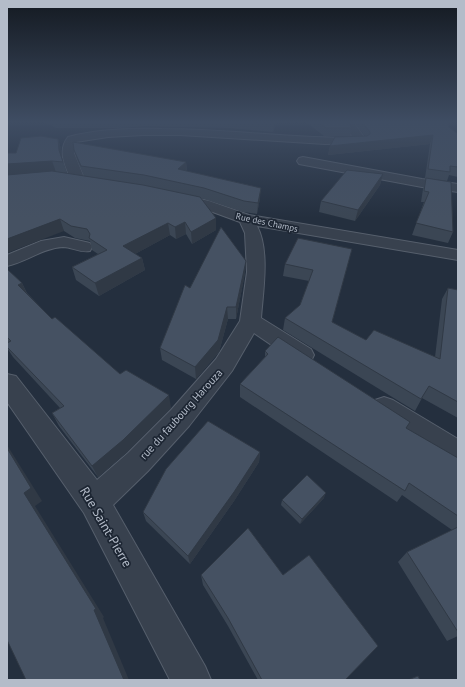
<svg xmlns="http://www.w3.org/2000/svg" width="465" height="687" font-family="'PT Sans',sans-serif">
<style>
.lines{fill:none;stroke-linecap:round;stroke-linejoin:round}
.minor-casing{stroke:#565f6c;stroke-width:2}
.minor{fill:#38414e;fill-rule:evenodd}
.wall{fill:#3b4654}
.shaded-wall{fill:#303945}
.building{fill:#455162;stroke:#303945}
.labels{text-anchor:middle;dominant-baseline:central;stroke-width:3.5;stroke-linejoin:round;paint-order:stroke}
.far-street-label{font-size:9px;fill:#b4bcc9;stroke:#1d2633}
.street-label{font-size:11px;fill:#b4bcc9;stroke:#1d2633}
.near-street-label{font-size:13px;fill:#b4bcc9;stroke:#1d2633}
</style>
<rect width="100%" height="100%" fill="#242f3e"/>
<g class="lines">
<defs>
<g id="minor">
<path d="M343 122H353L367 141 365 143 325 144 180 135H143L108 137 76 142 74 153 85 180 83 183H73L71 180C65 165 57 151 68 137 98 129 131 128 162 129 226 129 289 138 353 138Z"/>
<polygon points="303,157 422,179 458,184 458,192 422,187 299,164 297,161 299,158"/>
<path d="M178 194 209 201 249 215 458 250V260L257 226C270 250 263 291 261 318L311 349 314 355 311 361 303 363 295 361 254 333 232 371 189 426 148 471 113 505 205 666 211 680H170L84 513 7 402V374L16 376 97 480 128 453 171 410 216 359 240 321 247 272 245 233 240 222 199 207 173 201 171 198 173 195Z"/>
<path d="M64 237 90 243 92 247 90 251C80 253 72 247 63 247 43 248 26 262 7 266V255L41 241Z"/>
<polygon points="384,397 393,400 458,439 458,467 448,463 375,414 371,407 375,400"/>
</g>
</defs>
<use href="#minor" class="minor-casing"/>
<use href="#minor" class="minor"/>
</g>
<g class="wall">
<polygon points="45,122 306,122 277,123 273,132 229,128 145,126 119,128 56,128"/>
<polygon points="306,122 348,122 352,128 350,136 365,136 354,122 449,122 449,127 458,134 458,177 449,175 447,181 425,178 430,144 328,155 330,146 348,136 324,136"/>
<polygon points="58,139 61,149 62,158 67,173 54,172 136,184 84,176 77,160 74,150 186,162 187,171 260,198 257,214 243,212 201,198 216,230 192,244 186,234 176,239 170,235 135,254 142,258 145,270 99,296 76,280 72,267 98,254 92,250 90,241 75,238 64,231 16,153"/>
<polygon points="383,174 380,185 355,221 319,212 321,201"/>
<polygon points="426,178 453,232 448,243 412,235 424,202 421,202 423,189"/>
<polygon points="349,260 332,322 366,340 435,357 442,299 448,288 458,290 458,418 422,398 415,411 283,330 285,318 300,305 309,281 283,276 285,264"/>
<polygon points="7,269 22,283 27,293 52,319 120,374 171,408 127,452 98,477 59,426 52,413 60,408 13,357 7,348 7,343 8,343 7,341"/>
<polygon points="245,273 236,319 228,319 219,352 196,379 162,360 160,348 190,288"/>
<polygon points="265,351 406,428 458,458 458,636 447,641 398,562 407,552 452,530 402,495 397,502 240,397 240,384 265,357"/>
<polygon points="260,452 259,462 234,501 190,564 146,521 143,512"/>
<polygon points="324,498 300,524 281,505 282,500"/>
<polygon points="201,575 345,680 258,680 228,626 203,585"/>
</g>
<g class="shaded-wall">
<polygon points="275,122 277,122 277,123 273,132 274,123"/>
<polygon points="433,135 430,144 328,155 330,146"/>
<polygon points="58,139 61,149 62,161 59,150"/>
<polygon points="52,161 56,172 7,175 7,164"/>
<polygon points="186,162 187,172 178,169"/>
<polygon points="383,174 380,185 355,221 358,210"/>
<polygon points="261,188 260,198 257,214 258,203"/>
<polygon points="216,218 216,230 192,244 191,232"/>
<polygon points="60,219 64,231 7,253 7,239"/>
<polygon points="185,222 186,234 176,239 175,227"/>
<polygon points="168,223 170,235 126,259 123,246"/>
<polygon points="142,258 145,270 99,296 95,283"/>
<polygon points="246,261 245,273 236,319 236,307"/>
<polygon points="22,283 28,296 18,285"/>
<polygon points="227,307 228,319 219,352 196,379 195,367"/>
<polygon points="169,395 171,408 127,452 98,477 92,466"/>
<polygon points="7,445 42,501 35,506 104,617 103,618 129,680 124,680 24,493 7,448"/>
<polygon points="260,452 259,462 234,501 190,564 188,556"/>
<polygon points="326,493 324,498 300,524 302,519"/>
</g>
<g class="building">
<polygon points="252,122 275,122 274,123"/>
<polygon points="318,122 348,122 352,128 326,128"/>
<polygon points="362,122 449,122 449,127 458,134 458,167 450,166 450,172 428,169 433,135 330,146 335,137 367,136 370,134 370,132"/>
<polygon points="41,136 58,139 59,150 63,162 52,161 7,164 7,153 16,153 21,138"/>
<polygon points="73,142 186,162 178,169 261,188 258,203 244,201 204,188 144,175 81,166 74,150"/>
<polygon points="347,170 383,174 358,210 321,201"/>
<polygon points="52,171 143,185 200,197 216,218 191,232 185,222 175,227 168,223 123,246 142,258 95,283 72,267 107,250 89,238 90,234 87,229 71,226 60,219 7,239 7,175"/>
<polygon points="426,178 451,182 453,232 416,223 429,192 424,191"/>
<polygon points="221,227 246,261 236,307 227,307 218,340 195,367 160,348 185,285 190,288"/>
<polygon points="298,238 352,249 332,322 366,340 374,330 440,359 448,288 458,290 458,402 429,386 421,399 285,318 300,305 313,270 285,264"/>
<polygon points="7,269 22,283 18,285 52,319 55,317 120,374 126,370 169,395 123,440 92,466 52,413 64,406 7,347 7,343 11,341 7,337"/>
<polygon points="278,337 410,422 406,428 458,458 458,516 409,483 405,491 240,384 268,354 265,351"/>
<polygon points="208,421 260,452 234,492 188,556 143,512 166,469"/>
<polygon points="7,448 31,488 24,493 96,609 94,610 124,680 26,680 7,640"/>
<polygon points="307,475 326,493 302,519 282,500"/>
<polygon points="458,527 458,632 407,552"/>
<polygon points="248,528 283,575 309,555 378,646 345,680 262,680 228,618 201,575"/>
<polygon points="418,676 420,680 408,680"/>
</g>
<linearGradient id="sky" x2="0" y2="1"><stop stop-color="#141a22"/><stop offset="0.56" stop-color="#3f4d63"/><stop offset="1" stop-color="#3f4d63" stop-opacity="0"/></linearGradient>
<rect width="465" height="218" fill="url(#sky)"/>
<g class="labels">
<g class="far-street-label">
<text transform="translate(267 222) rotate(12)">Rue des Champs</text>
</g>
<g class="street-label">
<text transform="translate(181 414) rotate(-48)">rue du faubourg Harouza</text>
</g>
<g class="near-street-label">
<text transform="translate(106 527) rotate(60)">Rue Saint-Pierre</text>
</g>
</g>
<rect width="465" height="687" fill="none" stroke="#b4bcc9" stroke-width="16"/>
</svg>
